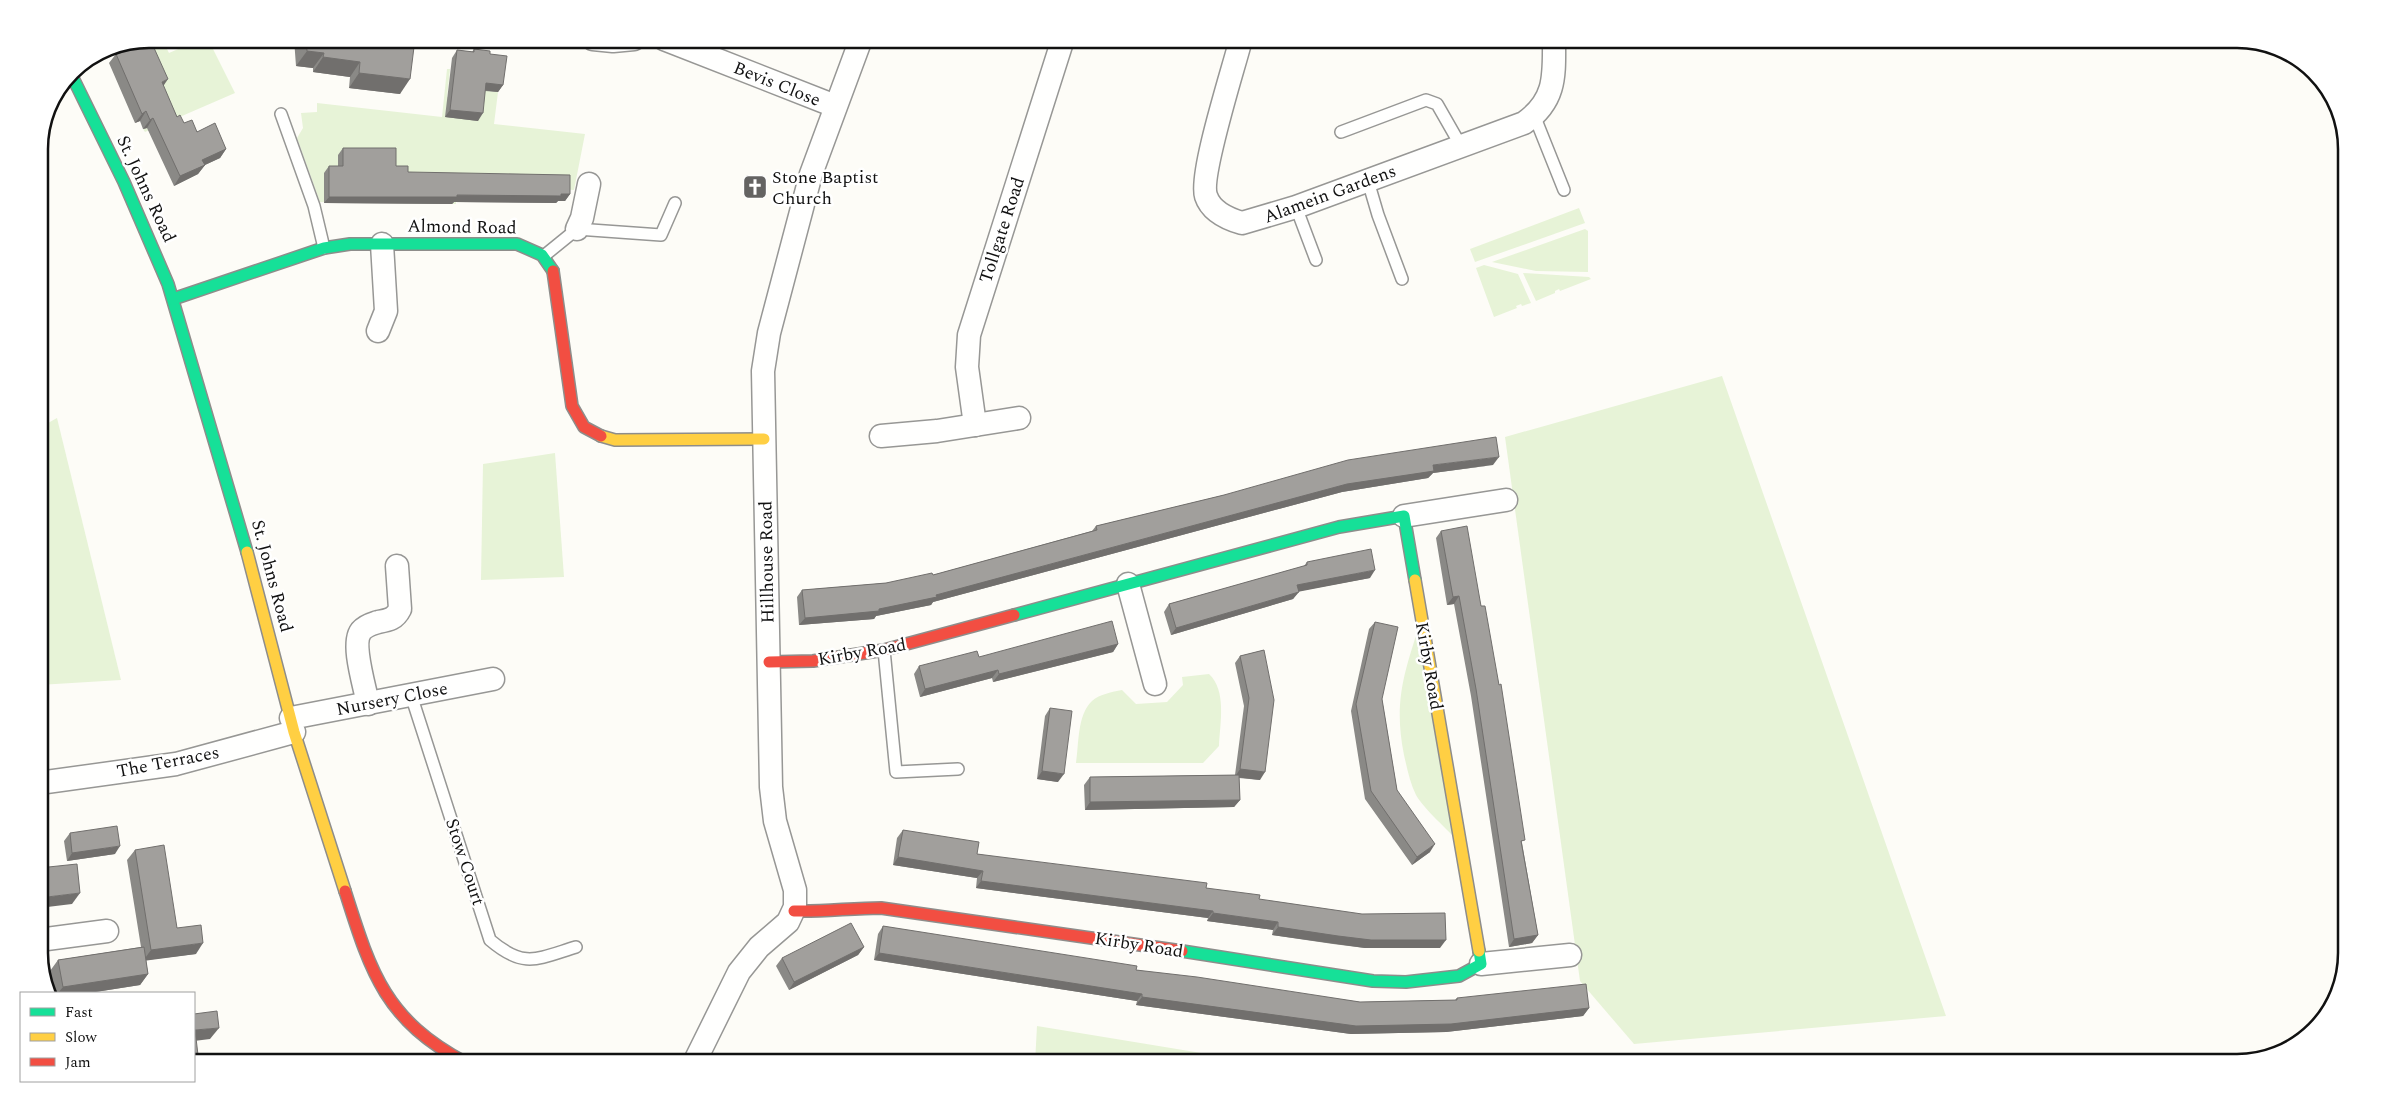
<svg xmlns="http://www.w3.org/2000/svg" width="2386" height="1102" font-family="Spectral,serif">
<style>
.green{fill:#e7f3d7}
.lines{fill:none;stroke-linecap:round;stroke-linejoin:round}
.lane-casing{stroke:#979795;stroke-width:14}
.street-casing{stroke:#979795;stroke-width:25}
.fast-casing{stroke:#8e8d8b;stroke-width:14}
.slow-casing{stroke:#8e8d8b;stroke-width:14}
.jam-casing{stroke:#8e8d8b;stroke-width:14}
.lane{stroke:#fffffe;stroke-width:11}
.street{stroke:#fffffe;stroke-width:22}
.fast{stroke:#16e098;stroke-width:11}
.slow{stroke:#ffcf43;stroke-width:11}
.jam{stroke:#f24e42;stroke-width:11}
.wall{fill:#8a8986}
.shaded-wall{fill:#716f6d}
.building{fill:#a19f9c;stroke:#716f6d}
.labels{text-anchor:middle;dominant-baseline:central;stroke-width:5;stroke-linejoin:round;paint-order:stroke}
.street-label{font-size:18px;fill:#111;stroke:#fff}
.poi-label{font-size:18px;fill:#111;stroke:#fff;text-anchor:start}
.rim{fill:none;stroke:#111;stroke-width:2.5}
</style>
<rect width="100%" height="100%" fill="#fdfcf7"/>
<g class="green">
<polygon points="148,39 162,39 169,53 201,39 208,39 235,93 145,132 143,129 167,118 116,51 136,41"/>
<polygon points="447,69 450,69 447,97 481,90 498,92 494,124 585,134 574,190 457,182 456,204 320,202 297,138 303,128 301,113 317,112 317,103 442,117"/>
<polygon points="1579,208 1585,223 1475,262 1470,249"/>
<polygon points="1585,229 1588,231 1588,272 1536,271 1492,262"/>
<polygon points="1484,265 1518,274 1531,303 1522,306 1521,304 1516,306 1517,308 1494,317 1476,268"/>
<polygon points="1523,273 1589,277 1591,279 1560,291 1559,289 1555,291 1555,293 1536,301"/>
<polygon points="1722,376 1946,1016 1634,1044 1580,981 1505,437"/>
<polygon points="57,418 121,680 39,685 39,428"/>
<polygon points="555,453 564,577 481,580 483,464"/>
<path d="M1421 620 1460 843C1448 830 1424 809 1416 795 1410 783 1407 768 1404 755 1393 700 1405 671 1421 620Z"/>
<path d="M1209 674C1227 691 1220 723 1219 746L1203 763H1076C1079 744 1077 715 1092 701 1100 694 1112 692 1122 690L1136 704 1167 702 1183 685 1182 677Z"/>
<polygon points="1037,1026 1262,1063 1035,1063"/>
</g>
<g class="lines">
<defs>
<g id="lane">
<polyline points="281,114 314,206 324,248"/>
<polyline points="1534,115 1564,190"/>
<polyline points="1341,132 1426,100 1437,104 1461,146"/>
<polyline points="1368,181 1378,215 1402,279"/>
<polyline points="1296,207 1316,260"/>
<polyline points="545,255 577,229 661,235 675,203"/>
<polyline points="884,650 896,772 958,769"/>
<path d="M411 695 490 940C524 969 537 959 576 947"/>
</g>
<g id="street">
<polyline points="593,39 613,41 634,39"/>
<polyline points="664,39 835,106"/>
<path d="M1241 39C1234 67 1199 175 1206 196 1211 211 1228 219 1242 223L1296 207 1524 123C1557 100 1554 74 1554 39"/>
<polyline points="577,229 582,218 589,184"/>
<polyline points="378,331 386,311 382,244"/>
<polyline points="975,425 967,367 969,335 1063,39"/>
<polyline points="881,436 937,431 1019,418"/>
<polyline points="1404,516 1506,500"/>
<polyline points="1128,584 1155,684"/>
<path d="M368 704C365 687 351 644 361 631 366 625 372 624 378 622 389 620 395 619 400 609L397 566"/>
<polyline points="291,718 493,679"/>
<polyline points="39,783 176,764 294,732"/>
<polyline points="39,940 107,931"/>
<polyline points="1481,964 1570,955"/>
<polyline points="694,1063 739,972 759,947 788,922 795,907 795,890 775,821 771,787 763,371 769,333 811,174 861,39"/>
</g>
<g id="fast">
<polyline points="70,72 124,182 168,284 247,552"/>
<polyline points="173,299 324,248 350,244 517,244 542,255 553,271"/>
<polyline points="1014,615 1339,527 1404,516 1415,580"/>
<polyline points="1182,951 1373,981 1406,982 1459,976 1481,964 1479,951"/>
</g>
<g id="slow">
<polyline points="601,436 615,440 764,439"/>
<polyline points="247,552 294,732 345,891"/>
<polyline points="1415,580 1479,951"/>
</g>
<g id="jam">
<polyline points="553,271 572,406 584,427 601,436"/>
<polyline points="769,662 813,661 884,650 1014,615"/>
<path d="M345 891C371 973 385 1020 466 1063"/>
<path d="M794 911C823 912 852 908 881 908L1182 951"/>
</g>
</defs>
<use href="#lane" class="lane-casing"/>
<use href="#street" class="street-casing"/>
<use href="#fast" class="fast-casing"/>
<use href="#slow" class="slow-casing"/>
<use href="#jam" class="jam-casing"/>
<use href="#lane" class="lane"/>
<use href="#street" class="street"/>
<use href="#fast" class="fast"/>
<use href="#slow" class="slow"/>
<use href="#jam" class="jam"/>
</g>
<g class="wall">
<polygon points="281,39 415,39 400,94 349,88 350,77 313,72 313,68 296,66 294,39 281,40"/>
<polygon points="474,49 490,54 503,85 498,92 485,91 478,121 445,117 452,58 457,50 472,52"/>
<polygon points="116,54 163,86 177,117 184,123 226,149 220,158 205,165 198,174 174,186 147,128 143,129 140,121 135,123 109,63"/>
<polygon points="343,148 408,172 570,194 565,201 558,201 556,203 454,202 452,204 324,203 324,173 329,166 338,166 338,155"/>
<polygon points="1493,465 1433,473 1428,478 1342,492 933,602 931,605 876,616 874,619 799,625 797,597 802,590 886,583 933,575 1092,531 1096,526 1224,495"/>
<polygon points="1441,531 1481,606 1538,935 1532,943 1509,947 1471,696 1454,604 1447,605 1436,538"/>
<polygon points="1307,562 1370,578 1299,591 1293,599 1171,635 1164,612 1169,604 1304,566"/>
<polygon points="1375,622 1382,699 1397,790 1430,852 1412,865 1365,799 1351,711 1369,629"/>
<polygon points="1118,644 1113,652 993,682 992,678 920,697 914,674 919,666 979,657"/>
<polygon points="1264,650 1260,780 1239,778 1240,800 1234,807 1085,810 1084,785 1090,777 1235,775 1244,706 1235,663 1240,656"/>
<polygon points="1050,708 1058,782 1037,779 1045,716"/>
<polygon points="903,830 977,854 1206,888 1259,899 1440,948 1365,948 1333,944 1272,935 1273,930 1207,921 1208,918 976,888 977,878 893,865 897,838"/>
<polygon points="70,833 115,854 67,861 64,841"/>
<polygon points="135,850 177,928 196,954 146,960 148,974 140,985 89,993 54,993 50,971 58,960 141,947 127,860"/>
<polygon points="883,926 1136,970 1360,1002 1455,1000 1457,998 1589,1008 1583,1016 1446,1032 1351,1034 1136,1005 1137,1001 874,960 878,934"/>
<polygon points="864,947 858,955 789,990 776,966 782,958"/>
</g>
<g class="shaded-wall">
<polygon points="307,51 324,53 313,68 296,66"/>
<polygon points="323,57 360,62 350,77 313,72"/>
<polygon points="359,73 410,79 400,94 349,88"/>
<polygon points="168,79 162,88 162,82"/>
<polygon points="486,83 503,85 498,92 481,90"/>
<polygon points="450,110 483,113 478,121 445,117"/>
<polygon points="146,111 140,121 135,123 142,114"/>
<polygon points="153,118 147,128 143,129 150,120"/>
<polygon points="226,149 220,158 196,169 202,160"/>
<polygon points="205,165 198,174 174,186 180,176"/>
<polygon points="570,194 565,201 558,201 556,203 454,202 452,204 324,203 329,197"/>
<polygon points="1499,457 1493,465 1433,473 1428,478 1342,492 933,602 931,605 876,616 874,619 799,625 805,618 879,609 936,595 1347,484 1433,465"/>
<polygon points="1375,570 1370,578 1292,593 1297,585"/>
<polygon points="1299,592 1293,599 1171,635 1176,628"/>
<polygon points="1459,596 1454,604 1447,605 1453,597"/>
<polygon points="1118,644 1113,652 993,682 999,674"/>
<polygon points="998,670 992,678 920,697 925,689"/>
<polygon points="1240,769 1265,772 1260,780 1235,777"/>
<polygon points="1042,771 1064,774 1058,782 1037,779"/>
<polygon points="1240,800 1234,807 1085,810 1090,802"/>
<polygon points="1435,844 1430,852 1412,865 1417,857"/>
<polygon points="120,846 115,854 67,861 72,853"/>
<polygon points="898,857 983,871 977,878 893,865"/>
<polygon points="981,881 1213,911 1208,918 976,888"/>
<polygon points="80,893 72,904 39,908 39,898"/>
<polygon points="1213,913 1278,922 1273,930 1207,921"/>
<polygon points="1278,927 1446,940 1440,948 1365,948 1272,935"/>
<polygon points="1538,935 1532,943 1509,947 1514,939"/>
<polygon points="203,943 196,954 143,961 151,950"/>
<polygon points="864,947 858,955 789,990 794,982"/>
<polygon points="879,953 1142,994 1137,1001 874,960"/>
<polygon points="148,974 140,985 89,993 58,993 63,987"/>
<polygon points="1142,997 1589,1008 1583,1016 1446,1032 1351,1034 1136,1005"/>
<polygon points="219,1028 210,1039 194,1041 195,1030"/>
</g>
<g class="building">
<polygon points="149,39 150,39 168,79 162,82 177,117 180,115 184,123 192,120 197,132 215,123 226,149 202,160 205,165 180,176 153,118 150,120 146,111 142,114 116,54"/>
<polygon points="306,39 415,39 410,79 359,73 360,62 323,57 324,53 307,51"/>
<polygon points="474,49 490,51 490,54 507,56 503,85 486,83 483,113 450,110 457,50 474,52"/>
<polygon points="343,148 396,148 396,166 408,166 408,172 570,175 570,194 561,194 561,196 457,195 457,197 329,197 329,166 343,166"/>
<polygon points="1496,437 1499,457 1433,465 1434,471 1347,484 936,595 937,597 879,609 879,611 805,618 802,590 886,583 932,573 933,575 1097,530 1096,526 1224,495 1348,460"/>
<polygon points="1467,526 1481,606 1485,606 1499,685 1501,684 1525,840 1521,841 1538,935 1514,939 1476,689 1459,596 1453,597 1441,531"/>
<polygon points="1371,549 1375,570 1297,585 1299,592 1176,628 1169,604 1307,565 1307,562"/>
<polygon points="1112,621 1118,644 999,674 998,670 925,689 919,666 977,651 979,657"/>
<polygon points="1375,622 1398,627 1382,699 1397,790 1435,844 1417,857 1371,791 1356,704"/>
<polygon points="1264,650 1274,700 1265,772 1240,769 1249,698 1240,656"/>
<polygon points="1050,708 1072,711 1064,774 1042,771"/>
<polygon points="1239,775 1240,800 1090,802 1090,777"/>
<polygon points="117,826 120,846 72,853 70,833"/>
<polygon points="903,830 979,842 977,854 1207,883 1206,888 1260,895 1259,899 1362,914 1445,913 1446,940 1371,940 1338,936 1278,927 1278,922 1213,913 1213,911 981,881 983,871 898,857"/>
<polygon points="164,845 177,928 201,925 203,943 151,950 135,850"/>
<polygon points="77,864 80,893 39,898 39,868"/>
<polygon points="851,923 864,947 794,982 782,958"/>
<polygon points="883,926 1137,966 1136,970 1197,977 1360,1002 1457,1000 1457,998 1586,984 1589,1008 1451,1024 1356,1026 1142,997 1142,994 879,953"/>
<polygon points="144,947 148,974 63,987 58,960"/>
<polygon points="217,1011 219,1028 195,1030 199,1063 194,1063 194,1014"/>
</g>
<defs>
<symbol id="church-square" viewBox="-11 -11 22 22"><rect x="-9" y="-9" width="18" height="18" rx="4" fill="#646362" stroke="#fff"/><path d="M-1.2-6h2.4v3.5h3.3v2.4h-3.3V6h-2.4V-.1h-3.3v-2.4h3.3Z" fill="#fff"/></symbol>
</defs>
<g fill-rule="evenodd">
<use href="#church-square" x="741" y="173" width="28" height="28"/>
</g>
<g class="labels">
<g class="street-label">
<text transform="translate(777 84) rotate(22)">Bevis Close</text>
<text transform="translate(146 189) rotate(65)">St. Johns Road</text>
<text transform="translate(1330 194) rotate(-20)">Alamein Gardens</text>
<text transform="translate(462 227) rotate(1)">Almond Road</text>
<text transform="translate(1002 230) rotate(-72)">Tollgate Road</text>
<text transform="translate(767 562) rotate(-91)">Hillhouse Road</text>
<text transform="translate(272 576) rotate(75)">St. Johns Road</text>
<text transform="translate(862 652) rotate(-10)">Kirby Road</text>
<text transform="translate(1429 666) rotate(80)">Kirby Road</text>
<text transform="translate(392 699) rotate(-11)">Nursery Close</text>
<text transform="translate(168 762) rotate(-11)">The Terraces</text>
<text transform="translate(465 862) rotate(72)">Stow Court</text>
<text transform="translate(1139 945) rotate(9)">Kirby Road</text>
</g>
<g class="poi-label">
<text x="772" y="177">Stone Baptist<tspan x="772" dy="21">Church</tspan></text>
</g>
</g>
<path d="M0 0H2386V1102H0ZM149 48H2237A101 101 0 0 1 2338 149V953A101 101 0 0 1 2237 1054H149A101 101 0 0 1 48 953V149A101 101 0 0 1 149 48Z" fill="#fff" fill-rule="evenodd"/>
<path class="rim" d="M149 48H2237A101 101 0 0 1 2338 149V953A101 101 0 0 1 2237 1054H149A101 101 0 0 1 48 953V149A101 101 0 0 1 149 48Z"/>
<rect x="20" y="992" width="175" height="90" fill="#ffffff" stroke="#a0a0a0"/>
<rect x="30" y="1008" width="25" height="8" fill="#16e098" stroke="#a0a0a0"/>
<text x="65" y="1017" font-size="15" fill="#111111">Fast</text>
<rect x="30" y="1033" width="25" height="8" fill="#ffcf43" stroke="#a0a0a0"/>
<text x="65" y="1042" font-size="15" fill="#111111">Slow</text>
<rect x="30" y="1058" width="25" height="8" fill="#f24e42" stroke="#a0a0a0"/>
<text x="65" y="1067" font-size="15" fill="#111111">Jam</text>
</svg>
